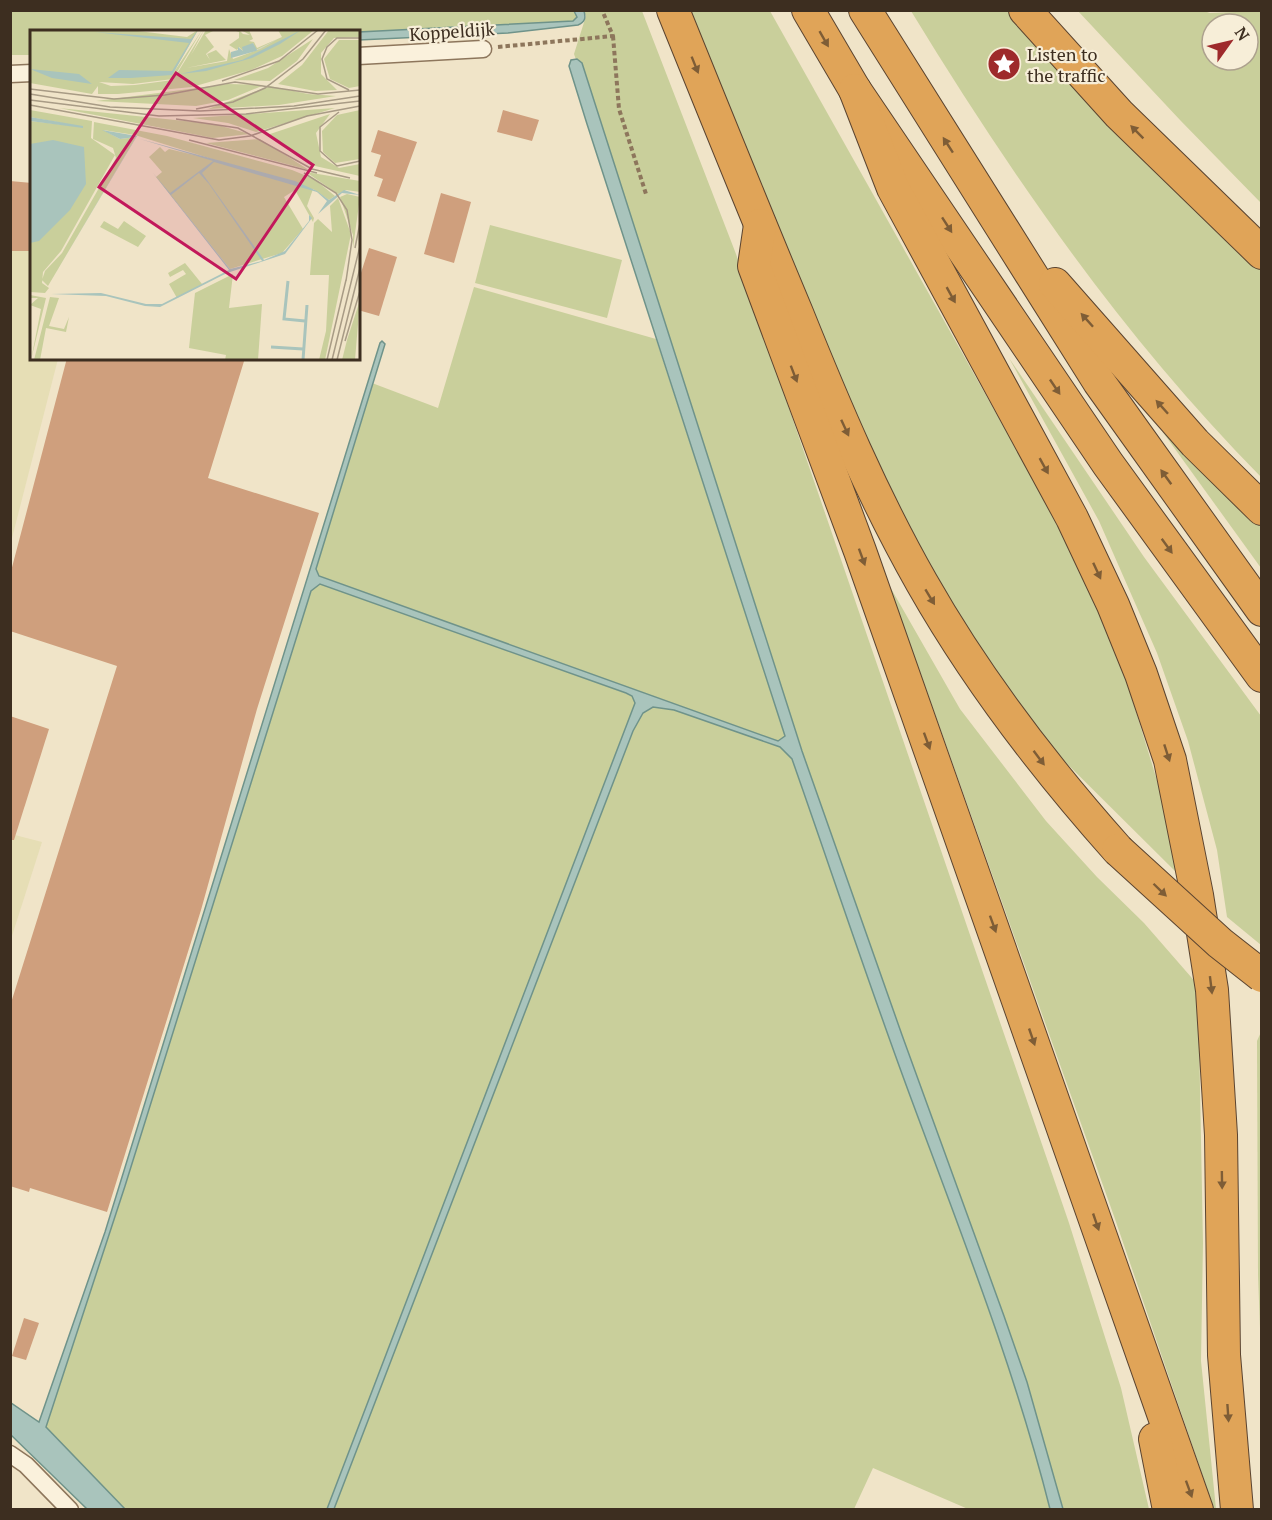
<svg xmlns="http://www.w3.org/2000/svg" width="1272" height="1520" font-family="'PT Serif',serif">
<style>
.farmland{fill:#e6deb5}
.green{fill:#c9cf9b;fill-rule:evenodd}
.water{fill:#a9c4bc;stroke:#6f938a;stroke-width:1.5}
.building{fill:#cf9f7d}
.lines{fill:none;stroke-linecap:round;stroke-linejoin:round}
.minor-casing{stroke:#8d765c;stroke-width:19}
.motorway-casing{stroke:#5b4430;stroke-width:34}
.path{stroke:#8d765c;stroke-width:4;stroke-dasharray:4.5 3;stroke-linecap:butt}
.minor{stroke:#faf1dc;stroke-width:16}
.motorway{stroke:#e0a458;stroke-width:32}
.motorway-bridge-casing{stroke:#5b4430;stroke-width:34;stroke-linecap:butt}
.motorway-bridge{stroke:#e0a458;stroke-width:32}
.oneway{fill:#7e5d36}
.labels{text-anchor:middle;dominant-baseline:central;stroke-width:4.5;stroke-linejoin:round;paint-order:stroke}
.street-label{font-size:18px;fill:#3d2e20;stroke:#f7eed8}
.poi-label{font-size:18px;fill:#3d2e20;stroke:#f7eed8;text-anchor:start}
.inset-river{fill:none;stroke:#a9c4bc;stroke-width:3}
.inset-road{fill:none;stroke:#a89b85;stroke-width:1.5}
.view{fill:#c2185b;fill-opacity:0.15;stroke:#c2185b;stroke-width:3}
.inset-edge{fill:none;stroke:#3d2e20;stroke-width:3}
</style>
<rect width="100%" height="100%" fill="#f0e4c8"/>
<g class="farmland">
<polygon points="11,251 31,251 32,358 58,359 11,542"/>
<polygon points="11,834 42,842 11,939"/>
</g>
<g class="green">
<polygon points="574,10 577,17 574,21 359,32 32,32 31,55 11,55 10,11"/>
<polygon points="584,11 642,11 736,254 1069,1223 1121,1388 1149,1509 968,1509 873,1468 854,1509 125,1509 44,1428 123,1191 312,577 641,699 801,750 626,204 574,54 586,16"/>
<polygon points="690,11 770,11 1073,550 1120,659 1180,856 1183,879 1026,723 995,678 919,548 852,407"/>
<path d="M911 11H1009L1174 184 1261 270V477C1123 337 1013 178 911 11Z"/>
<path d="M1204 11 1210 13 1261 11V203L1180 120 1078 11ZM1212 24H1248V60H1212Z"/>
<polygon points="490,225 622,260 607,318 475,283"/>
<polygon points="474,287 656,339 785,735 783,740 778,741 319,576 316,569 372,383 438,408"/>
<polygon points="1009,358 1144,557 1261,716 1261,945 1227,917 1217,850 1188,741 1157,653 1099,521"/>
<polygon points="1162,431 1261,522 1261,568"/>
<polygon points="889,585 960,709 1046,821 1097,877 1144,923 1198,985 1203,1243 1201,1361 1216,1509 1214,1509 1115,1219"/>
<polygon points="1261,1032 1261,1355 1258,1275 1257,1041"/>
</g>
<g class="water">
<path d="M574 11H584C586 18 585 22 578 25L508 33 359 40V32L573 21 577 17Z"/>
<path d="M577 59 582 63 802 751 902 1035 1004 1316 1027 1382 1063 1509H1050C1015 1370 962 1236 912 1101 870 988 832 873 792 759L780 747 674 710 653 707 643 713 633 731 334 1509H327L635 703 632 696 626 693 320 584 311 591 125 1186 46 1427 125 1509H87L11 1435V1403L39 1422 105 1232 380 343 382 341 385 344 316 569 319 576 778 741 785 736 587 124 569 66 571 60Z"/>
</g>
<g class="building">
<polygon points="503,110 539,120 532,141 497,132"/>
<polygon points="378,130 417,142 395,202 377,196 383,179 374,176 381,155 371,152"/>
<polygon points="10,181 32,183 32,251 10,251"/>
<polygon points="441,193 471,202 454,263 424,254"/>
<polygon points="369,248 397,257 379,316 358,310 358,282"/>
<polygon points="67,358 245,358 208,478 319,513 257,709 201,910 107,1212 30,1188 29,1192 10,1186 10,1006 117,666 10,631 10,575"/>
<polygon points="10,716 49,729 14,840 10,840"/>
<polygon points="24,1318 39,1323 26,1360 12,1356"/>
</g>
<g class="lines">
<defs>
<g id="minor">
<polyline points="358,56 483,49"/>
<polyline points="10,74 32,73"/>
<polyline points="10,1454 26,1465 70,1510"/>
</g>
<g id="motorway">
<path d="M673 10C714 111 755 213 797 313 834 405 873 497 922 583 977 680 1044 767 1118 850"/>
<polyline points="808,10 855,90 1108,464 1262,676"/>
<polyline points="865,10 1099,382 1262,610"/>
<polyline points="1025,10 1119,114 1262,253"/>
<polyline points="855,90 893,188 1072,518 1113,605 1141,674 1170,760 1197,895 1212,990 1221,1135 1224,1355 1237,1510"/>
<polyline points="760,225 754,266 860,551 1197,1510"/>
<polyline points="1055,284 1195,443 1262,509"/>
<polyline points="1155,1439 1169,1510"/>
</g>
</defs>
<use href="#minor" class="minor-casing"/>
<use href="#motorway" class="motorway-casing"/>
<g class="path">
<polyline points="613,36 619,109 646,194"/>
<polyline points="498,47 613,36 602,10"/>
</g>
<use href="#minor" class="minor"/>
<use href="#motorway" class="motorway"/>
<defs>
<polyline id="motorway-bridge" points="1118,850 1220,943 1262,976"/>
</defs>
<use href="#motorway-bridge" class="motorway-bridge-casing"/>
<use href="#motorway-bridge" class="motorway-bridge"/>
</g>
<defs><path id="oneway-solid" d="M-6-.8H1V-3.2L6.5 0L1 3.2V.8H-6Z" transform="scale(1.5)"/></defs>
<g class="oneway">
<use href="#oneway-solid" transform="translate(824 39) rotate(60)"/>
<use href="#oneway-solid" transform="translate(695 65) rotate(68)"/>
<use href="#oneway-solid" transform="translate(1137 132) rotate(-135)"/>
<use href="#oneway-solid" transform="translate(948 145) rotate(-123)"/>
<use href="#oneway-solid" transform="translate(947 225) rotate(57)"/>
<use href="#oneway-solid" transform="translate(951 295) rotate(61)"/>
<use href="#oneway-solid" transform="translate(1087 320) rotate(-132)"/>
<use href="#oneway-solid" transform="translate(794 374) rotate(69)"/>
<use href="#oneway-solid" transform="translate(1055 387) rotate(56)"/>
<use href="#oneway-solid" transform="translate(1162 407) rotate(-132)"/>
<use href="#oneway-solid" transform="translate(845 428) rotate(65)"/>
<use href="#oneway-solid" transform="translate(1044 466) rotate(61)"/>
<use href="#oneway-solid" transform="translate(1166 477) rotate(-126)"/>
<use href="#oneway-solid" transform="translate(1167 546) rotate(54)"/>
<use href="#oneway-solid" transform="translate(862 557) rotate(70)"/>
<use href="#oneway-solid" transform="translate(1097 571) rotate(65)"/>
<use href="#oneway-solid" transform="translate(930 597) rotate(59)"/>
<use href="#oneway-solid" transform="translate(927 741) rotate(70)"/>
<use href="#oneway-solid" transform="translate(1167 753) rotate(72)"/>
<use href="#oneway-solid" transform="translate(1039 758) rotate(53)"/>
<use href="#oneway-solid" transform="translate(1160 890) rotate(44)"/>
<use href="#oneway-solid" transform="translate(993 924) rotate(70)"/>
<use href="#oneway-solid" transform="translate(1211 985) rotate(83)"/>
<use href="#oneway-solid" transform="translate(1032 1037) rotate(71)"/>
<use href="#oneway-solid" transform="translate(1222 1180) rotate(89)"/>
<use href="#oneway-solid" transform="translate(1096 1222) rotate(71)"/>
<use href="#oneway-solid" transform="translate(1228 1413) rotate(86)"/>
<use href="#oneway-solid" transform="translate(1189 1489) rotate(70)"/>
</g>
<defs>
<symbol id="sight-disc" viewBox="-11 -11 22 22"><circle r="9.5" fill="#9e2a2b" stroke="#f7eed8"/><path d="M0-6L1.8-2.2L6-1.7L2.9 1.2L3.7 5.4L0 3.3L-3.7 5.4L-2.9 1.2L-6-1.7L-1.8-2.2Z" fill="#fff"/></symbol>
</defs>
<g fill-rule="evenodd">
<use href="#sight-disc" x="985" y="45" width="38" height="38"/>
</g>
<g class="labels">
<g class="street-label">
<text transform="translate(452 31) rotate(-4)">Koppeldijk</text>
</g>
<g class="poi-label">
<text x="1027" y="54">Listen to<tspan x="1027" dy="21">the traffic</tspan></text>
</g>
</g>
<g transform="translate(30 30)">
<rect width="330" height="330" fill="#f0e4c8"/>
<path d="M0 0 108 1 157 7 168 0 144 42 172 0 143 49 103 54 69 52 81 56 105 55 143 50 174 0 161 25 176 0H185L175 5 184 17 176 24 180 30 177 24 186 20 196 30V19V30L156 38 197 31 199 19 203 29 230 19 248 9 226 20 223 13 213 21 209 17 207 20 199 15 209 8V2L203 0H209L213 4 220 5 211 0H219L223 9 219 11 224 12 227 18 252 7 248 0H284L252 26 221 40 162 57 88 64H68V56L62 64 0 53ZM299 0H330V7L304 8 291 23V44L307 60 285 61 248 54 272 35ZM283 9 267 31 240 51 204 50 238 38ZM309 10H330V56L319 58 300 49 294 29ZM198 54 234 55 198 70 166 76 66 71ZM240 56 278 64 306 66 249 75 178 79ZM29 78 184 94 220 104 183 108ZM305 78 226 102 198 93 163 88ZM0 80 62 91 61 108 85 125 31 221 13 242 12 253 19 258 15 263 0 262V91L53 97 0 87ZM330 80V129L305 133 293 122 292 101 307 85ZM300 84 286 103 291 127 309 138 330 134V146L285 136 237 105ZM64 92 137 106 262 140 284 149 305 166 299 170 283 159 277 176 284 188 283 192 265 160 254 167 273 199 252 223 200 239 126 147 132 142 119 127 130 117 135 122 139 119 185 130 105 105 73 100 90 109 106 107 18 256 12 250 15 241 32 223 86 128 83 118 63 109ZM230 109 279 140 176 113ZM276 142 330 151V162L316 160 308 164ZM317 164 330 167 323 218V205L310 167ZM308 168 321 204 295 330H289L296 301 299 245H280L284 193 288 189 302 202 300 176ZM74 191 88 199 94 191 116 206 108 217 70 197ZM155 233 172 254 147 268 139 254 156 244 153 240 140 247 138 243ZM203 244 199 278 232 274 228 330H195L196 325 159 318 165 263ZM0 265 16 268 1 330 11 279 0 275 8 268H0ZM20 267 29 268 19 296 34 299 39 287 36 302 16 298 10 330H4ZM330 270 325 330H312L317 310Z" fill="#c9cf9b"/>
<path d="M168 0 142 45 101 48H78L89 40 142 41 159 13 65 2 161 9ZM271 0 250 14 222 28 176 41 150 44 212 30ZM248 9 226 21 201 28V22L208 20V17L213 21 212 17 223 13 227 20ZM0 39 49 44 62 54 22 48ZM0 87 53 96V98L0 91ZM72 100 107 106 19 254 106 107 90 109ZM110 109 265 151 287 161 299 170 314 160 330 165 312 163 288 184 297 171 287 162 184 132 172 143 234 230 255 221 279 191V185L282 188 255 224 197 243 130 277 115 276 76 266 21 264 71 263 116 274H132L199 240 123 143 140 163 183 131ZM169 143 179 154 232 231 200 239 141 165ZM23 110 54 117 56 154 40 180 9 211 0 213V114Z" fill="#a9c4bc" fill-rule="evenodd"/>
<path class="inset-river" d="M258 251 254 289 275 291M241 317 273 319M273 330 277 275"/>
<path class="inset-road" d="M192 51 249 31 288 0M0 59 84 69 135 65 205 52 288 64 330 60M319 60 297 49 292 29 297 17 307 8H330M0 64 80 77 170 81 264 76 330 66M0 70 129 86 216 84 330 71M0 75 189 110 220 106 277 86 330 76M166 79 203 72 235 58 273 29 296 0M309 82 290 97V121L307 136 330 131M146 89 208 98 282 139 320 148M159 110 287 143M274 143 306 163 317 180 322 210 316 251M325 218 330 193M315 311 330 261M297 330 316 250M302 330 330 216M307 330 330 238"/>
<path class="view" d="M146 43 283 135 206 249 69 157Z"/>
<rect width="330" height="330" class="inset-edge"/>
</g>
<rect width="1272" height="1520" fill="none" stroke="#3d2e20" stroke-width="24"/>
<g transform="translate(1230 42) rotate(56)"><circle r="28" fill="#f7eed8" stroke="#ada18e" stroke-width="1.5"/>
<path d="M0-4.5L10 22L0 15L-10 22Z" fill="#9e2a2b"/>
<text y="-9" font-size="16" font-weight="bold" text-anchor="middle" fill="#3d2e20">N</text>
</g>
</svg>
